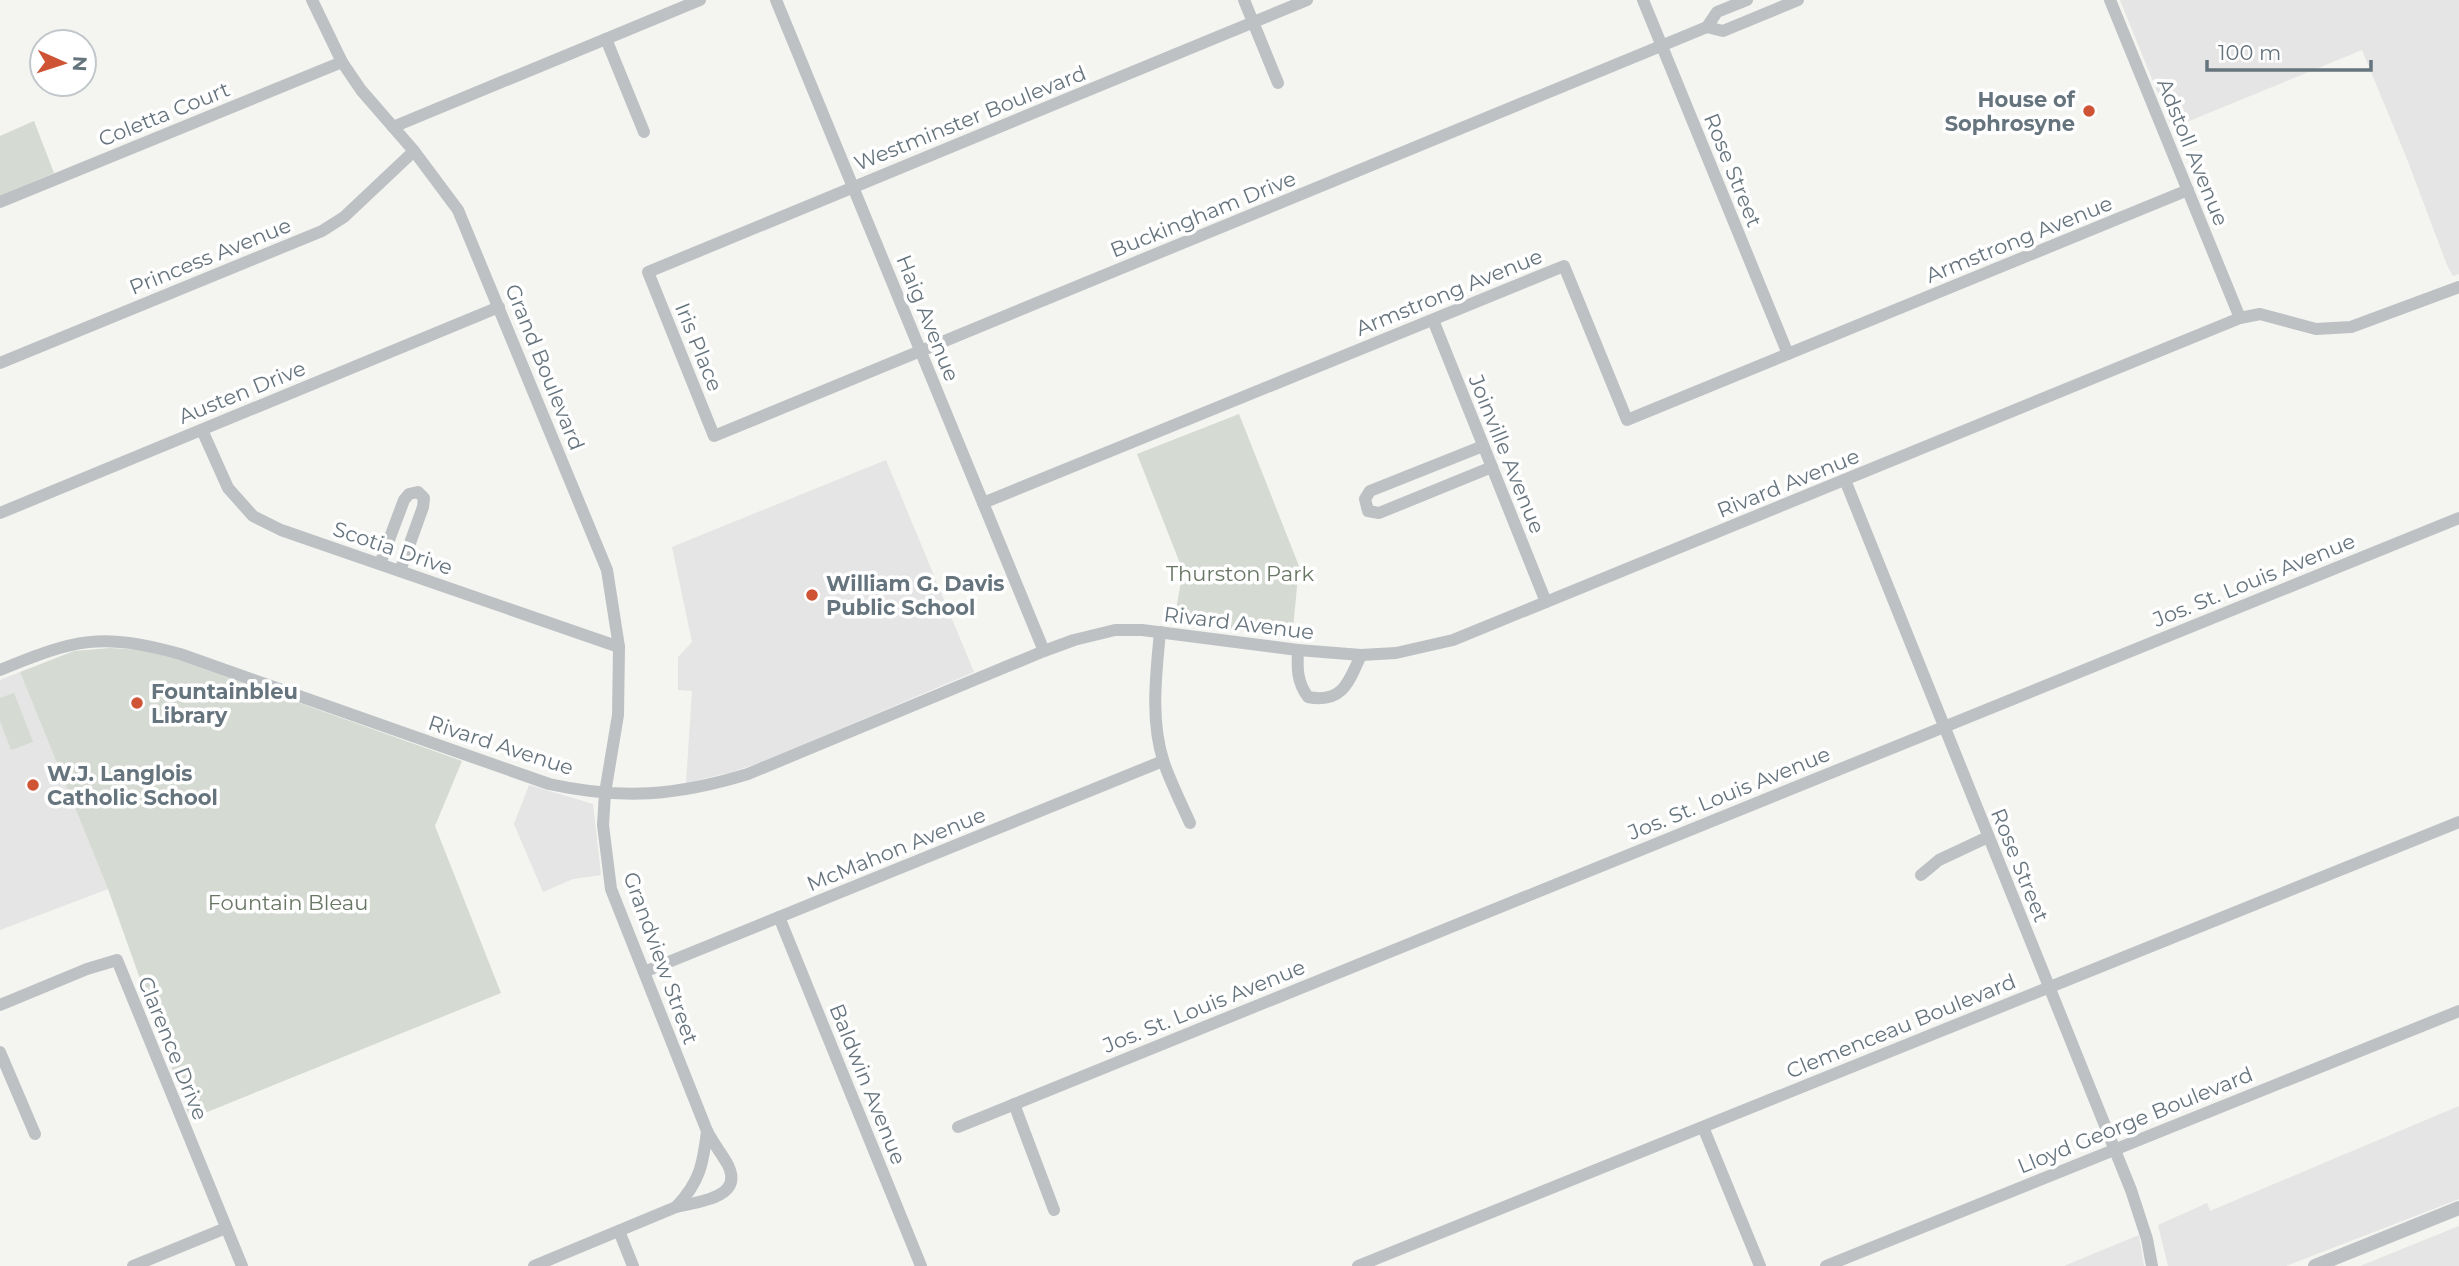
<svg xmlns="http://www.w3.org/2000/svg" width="2459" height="1266" font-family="Montserrat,sans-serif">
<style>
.built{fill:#e4e5e4}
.green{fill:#d5dad2}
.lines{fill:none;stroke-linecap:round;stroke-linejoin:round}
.minor{stroke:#bdc1c4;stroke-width:12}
.tertiary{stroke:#bdc1c4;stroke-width:14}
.poi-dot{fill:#cf5435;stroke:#fff;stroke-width:2.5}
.labels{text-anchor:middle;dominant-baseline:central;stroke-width:7;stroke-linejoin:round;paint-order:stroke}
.poi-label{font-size:21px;font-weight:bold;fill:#66747e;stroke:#fff;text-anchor:start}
.street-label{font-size:21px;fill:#66747e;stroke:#fff}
.park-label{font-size:21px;fill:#687664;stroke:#fff}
</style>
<rect width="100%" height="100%" fill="#f4f4f0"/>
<g class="built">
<polygon points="2120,0 2459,0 2459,274 2453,276 2447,265 2407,159 2362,50 2172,128"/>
<polygon points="886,460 974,672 762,762 732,772 686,783 692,691 678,690 678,657 692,642 672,547"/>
<polygon points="20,672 108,889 0,930 0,680"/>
<polygon points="529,785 593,804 601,875 573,879 543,892 514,824"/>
<polygon points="2459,1106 2459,1199 2286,1266 2168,1266 2158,1225 2207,1203 2210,1211"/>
<polygon points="2459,1226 2459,1266 2360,1266"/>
<polygon points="2139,1235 2144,1266 2064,1266 2100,1251"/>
</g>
<g class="green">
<polygon points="34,121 54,173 0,196 0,136"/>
<polygon points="1239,414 1299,566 1292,639 1174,620 1183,571 1137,454"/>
<polygon points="110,648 142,650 176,659 462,761 435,826 501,993 190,1119 108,889 20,672 74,651"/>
<polygon points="14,693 33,742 11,750 0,721 0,698"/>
</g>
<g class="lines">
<g class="minor">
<path d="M312 0 342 62 361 90 414 151 458 210 607 570 619 647 618 715 605 793 603 825 611 889 707 1131C703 1164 700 1182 676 1207L534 1266"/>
<polyline points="776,0 1044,651"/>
<polyline points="1244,0 1278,83"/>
<polyline points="1307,0 648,272 714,436 1707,27 1717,12 1747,0"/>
<polyline points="1643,0 1788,354"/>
<polyline points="2110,0 2240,318"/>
<polyline points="1707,27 1723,31 1798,0"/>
<polyline points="606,39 644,132"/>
<polyline points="393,127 700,0"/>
<polyline points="0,202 342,62"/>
<polyline points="1433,320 1546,602"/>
<polyline points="0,363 322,231 344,217 414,151"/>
<polyline points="202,430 228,488 253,516 281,530 619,647"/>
<polyline points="1483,446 1370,491 1365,499 1368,511 1379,513 1492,467"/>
<polyline points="1845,480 2131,1190 2147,1239 2152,1266"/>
<polyline points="983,503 1564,266 1627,420 2188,190"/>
<polyline points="0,513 499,307"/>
<polyline points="380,564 404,500 409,494 418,492 424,498 423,507 400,571"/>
<path d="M1160 632C1156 675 1150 721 1164 763 1171 783 1181 803 1190 823"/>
<path d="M1298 650C1297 669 1297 682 1308 697 1343 704 1349 681 1361 655"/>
<path d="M0 670C75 639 101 632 180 654L549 784C622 800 676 796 748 774L1044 651 1074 640 1115 630H1142L1298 650 1361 655 1396 653 1453 640 2240 318 2260 314 2316 329 2351 327 2459 287"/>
<polyline points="1921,875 1939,860 1988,837"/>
<polyline points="779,917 921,1266"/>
<polyline points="644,972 1163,761"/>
<polyline points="0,1005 87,969 117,960 242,1266"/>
<polyline points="0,1052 35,1134"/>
<polyline points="1014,1104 1054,1210"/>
<polyline points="958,1127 2459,518"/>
<polyline points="1703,1127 1760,1266"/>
<path d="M676 1207C698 1202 744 1198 728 1165 722 1154 713 1143 707 1131"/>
<polyline points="619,1231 633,1266"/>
<polyline points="133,1266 226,1228"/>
<polyline points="1358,1266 2459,822"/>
<polyline points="1826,1266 2459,1011"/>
</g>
<polyline class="tertiary" points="2315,1266 2459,1208"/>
</g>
<g class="poi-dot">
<circle cx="2089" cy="111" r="7"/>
<circle cx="812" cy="595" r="7"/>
<circle cx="137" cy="703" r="7"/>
<circle cx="33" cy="785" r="7"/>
</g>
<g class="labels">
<g class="poi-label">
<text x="2075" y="99" text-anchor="end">House of<tspan x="2075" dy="24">Sophrosyne</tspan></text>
<text x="826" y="583">William G. Davis<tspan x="826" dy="24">Public School</tspan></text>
<text x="151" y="691">Fountainbleu<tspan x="151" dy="24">Library</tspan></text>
<text x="47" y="773">W.J. Langlois<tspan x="47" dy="24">Catholic School</tspan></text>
</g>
<g class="street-label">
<text transform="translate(164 114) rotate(-22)">Coletta Court</text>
<text transform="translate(970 118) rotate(-22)">Westminster Boulevard</text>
<text transform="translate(2193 152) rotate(68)">Adstoll Avenue</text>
<text transform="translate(1733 170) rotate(68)">Rose Street</text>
<text transform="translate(1203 214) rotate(-22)">Buckingham Drive</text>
<text transform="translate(2019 239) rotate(-22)">Armstrong Avenue</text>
<text transform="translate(210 256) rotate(-22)">Princess Avenue</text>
<text transform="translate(1449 292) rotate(-22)">Armstrong Avenue</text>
<text transform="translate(928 318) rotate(68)">Haig Avenue</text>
<text transform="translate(699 347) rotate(68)">Iris Place</text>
<text transform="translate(545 367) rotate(68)">Grand Boulevard</text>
<text transform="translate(242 392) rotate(-22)">Austen Drive</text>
<text transform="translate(1507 454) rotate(68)">Joinville Avenue</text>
<text transform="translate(1788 483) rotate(-22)">Rivard Avenue</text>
<text transform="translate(393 548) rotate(19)">Scotia Drive</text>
<text transform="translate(2254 580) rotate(-22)">Jos. St. Louis Avenue</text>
<text transform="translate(1239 623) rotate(7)">Rivard Avenue</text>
<text transform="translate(501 745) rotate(18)">Rivard Avenue</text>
<text transform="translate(1729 793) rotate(-22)">Jos. St. Louis Avenue</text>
<text transform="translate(896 849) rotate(-22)">McMahon Avenue</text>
<text transform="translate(2020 865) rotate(68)">Rose Street</text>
<text transform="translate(661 958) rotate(70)">Grandview Street</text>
<text transform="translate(1204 1006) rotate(-22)">Jos. St. Louis Avenue</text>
<text transform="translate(1901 1026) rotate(-22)">Clemenceau Boulevard</text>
<text transform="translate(173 1048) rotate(68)">Clarence Drive</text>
<text transform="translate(868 1084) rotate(68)">Baldwin Avenue</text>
<text transform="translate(2135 1120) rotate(-22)">Lloyd George Boulevard</text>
</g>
<g class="park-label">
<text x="1240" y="573">Thurston Park</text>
<text x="288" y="902">Fountain Bleau</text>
</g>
</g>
<g transform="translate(63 63) rotate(93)"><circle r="33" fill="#ffffff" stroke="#c2c7cb" stroke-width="2"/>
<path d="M0-5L12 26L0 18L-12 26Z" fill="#cf5435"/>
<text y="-10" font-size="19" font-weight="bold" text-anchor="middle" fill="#66747e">N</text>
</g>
<path d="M2207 60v10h164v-10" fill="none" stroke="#66747e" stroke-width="3.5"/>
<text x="2218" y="60" font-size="21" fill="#66747e" stroke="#ffffff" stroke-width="5" paint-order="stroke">100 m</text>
</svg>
